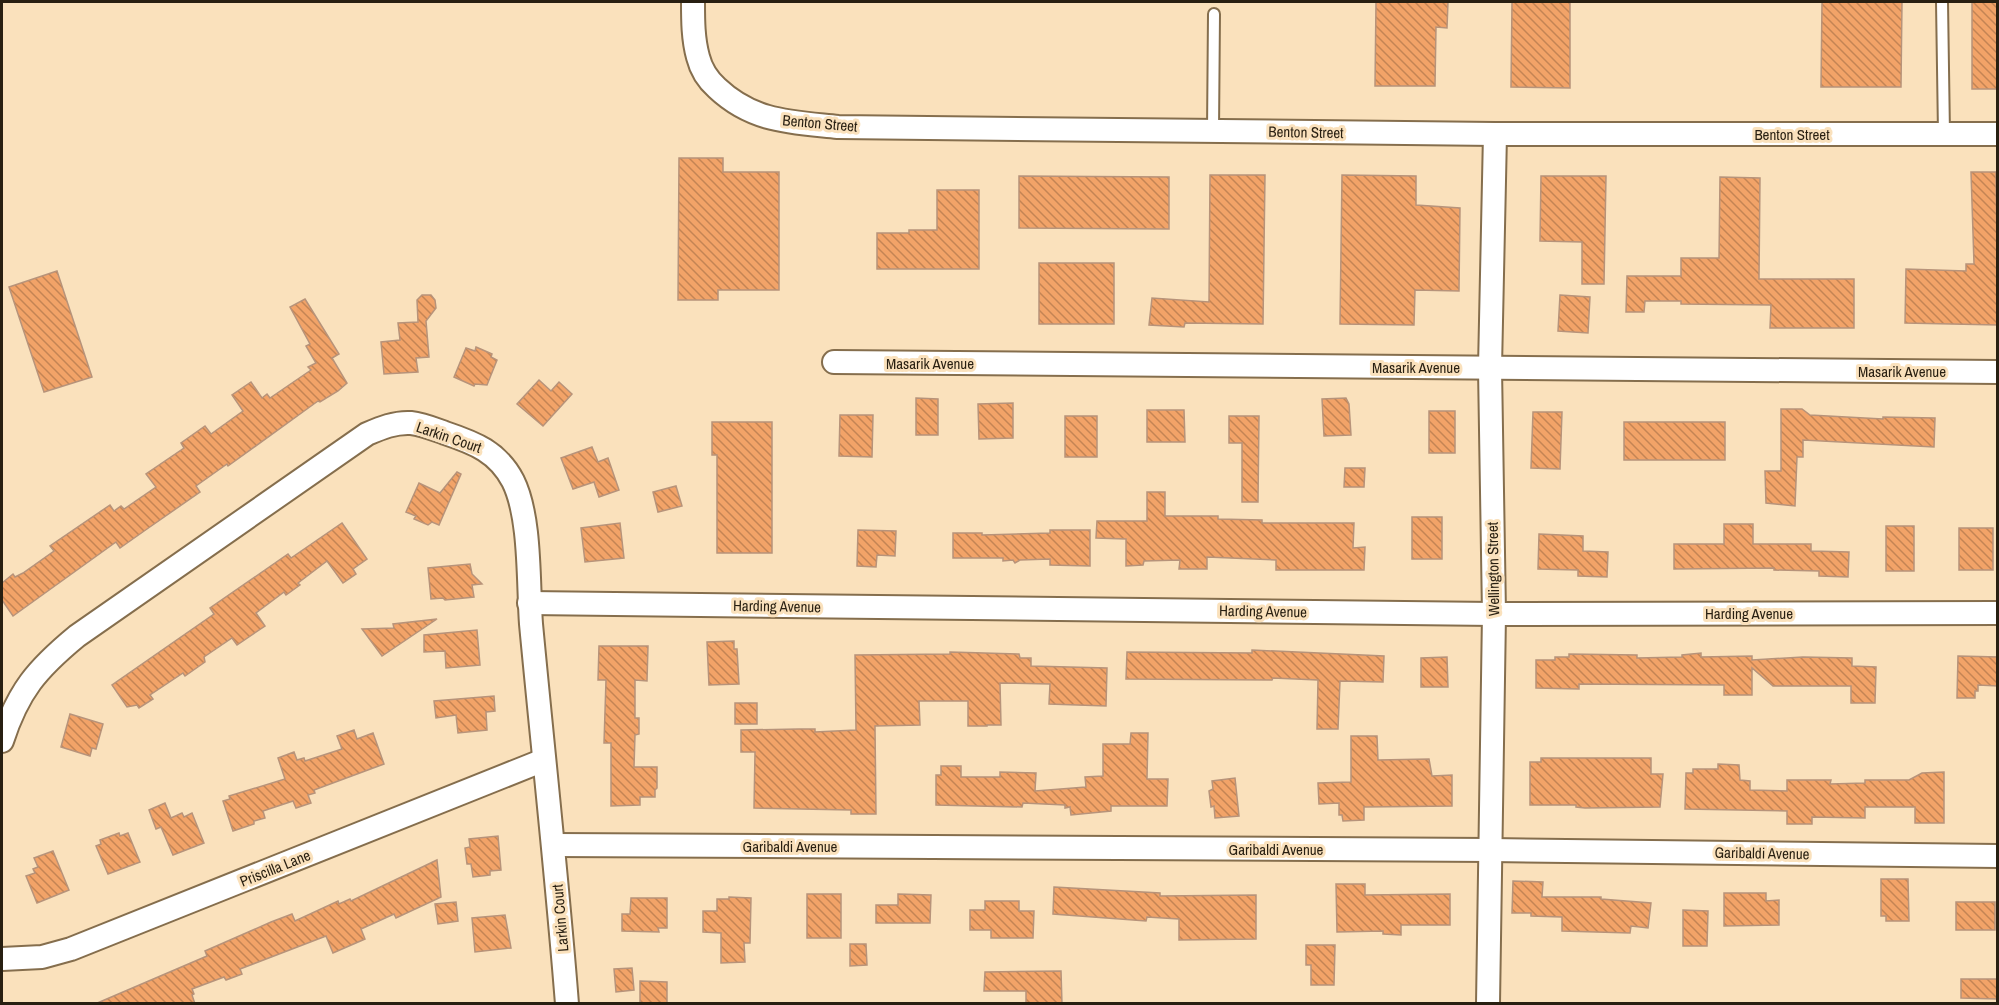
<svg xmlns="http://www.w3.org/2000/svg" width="1999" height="1005" font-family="'Archivo Narrow',sans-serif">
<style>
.building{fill:url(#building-back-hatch);stroke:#b7937a;stroke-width:1.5}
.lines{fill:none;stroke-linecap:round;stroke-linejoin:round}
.lane-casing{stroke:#856e4d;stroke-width:14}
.street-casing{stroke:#856e4d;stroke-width:26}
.lane{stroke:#fff;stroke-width:10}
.street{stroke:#fff;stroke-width:22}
.labels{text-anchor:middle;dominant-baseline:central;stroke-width:6;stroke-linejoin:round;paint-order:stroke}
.street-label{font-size:15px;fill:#281f11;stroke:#fae1bc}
</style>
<defs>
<pattern id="building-back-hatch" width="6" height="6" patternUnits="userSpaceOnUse" patternTransform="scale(1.5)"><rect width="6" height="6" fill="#f2a368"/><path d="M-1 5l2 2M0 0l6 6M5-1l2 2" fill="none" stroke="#c48454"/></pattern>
</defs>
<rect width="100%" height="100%" fill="#fae1bc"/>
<g class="building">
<polygon points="1376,2 1448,2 1447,28 1436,27 1435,86 1375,86"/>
<polygon points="1512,2 1570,2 1570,88 1511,87"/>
<polygon points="1822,2 1902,2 1901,87 1821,87"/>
<rect x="1972" y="2" width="26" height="87"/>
<polygon points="679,158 723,158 723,172 779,172 779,290 718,290 718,300 678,300"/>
<polygon points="1971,172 1996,172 1998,325 1905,323 1906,269 1966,271 1966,264 1974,264"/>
<polygon points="1210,175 1265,175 1263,324 1185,323 1184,327 1149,325 1152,298 1209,302"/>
<polygon points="1342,175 1416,176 1416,205 1460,208 1459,291 1415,290 1414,325 1340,324"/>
<polygon points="1019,176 1169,177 1169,229 1019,228"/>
<polygon points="1541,176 1606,176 1604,284 1582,284 1582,242 1540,241"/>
<polygon points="1720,177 1760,178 1759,279 1854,279 1854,328 1770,328 1771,305 1681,304 1681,301 1645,301 1644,312 1626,312 1627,276 1681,276 1681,258 1719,258"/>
<polygon points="937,190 979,190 979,269 877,269 877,233 909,233 909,230 937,230"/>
<rect x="1039" y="263" width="75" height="61"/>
<polygon points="57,271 92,377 44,392 9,287"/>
<polygon points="422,295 431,295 435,300 436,308 426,321 429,357 416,358 418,372 384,374 381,342 400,340 398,323 418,322 417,300"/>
<polygon points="1560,295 1590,297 1588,333 1558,331"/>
<polygon points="305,299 339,354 332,358 347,383 338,391 320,402 318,401 228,466 227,464 196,486 200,492 147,529 120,548 116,542 13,616 2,600 2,583 13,574 15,577 23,573 54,551 50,546 110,505 114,511 121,506 124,509 156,487 146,474 184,448 181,443 205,426 211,434 243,411 232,395 251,382 262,398 267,394 270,398 311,370 308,367 316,363 306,346 310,344 290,307"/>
<polygon points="476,347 492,354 491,357 497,360 487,385 475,384 474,386 454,377 466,348 475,351"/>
<polygon points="539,380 551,391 559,382 572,394 543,426 517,404"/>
<polygon points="916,398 938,399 938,435 916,435"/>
<polygon points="1346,398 1349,404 1351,435 1324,436 1322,399"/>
<polygon points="1013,403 1013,438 979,439 978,404"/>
<polygon points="1781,409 1802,409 1810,415 1883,419 1883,417 1935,418 1934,447 1803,440 1803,457 1797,457 1795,506 1766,503 1765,471 1781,471"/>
<polygon points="1147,410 1184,410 1185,442 1147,442"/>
<rect x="1429" y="411" width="26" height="42"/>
<polygon points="1533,412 1562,412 1560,469 1531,468"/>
<polygon points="840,415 873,415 872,457 839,456"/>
<rect x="1065" y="416" width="32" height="41"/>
<polygon points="1229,416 1259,416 1258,502 1242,502 1242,443 1229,443"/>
<polygon points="712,422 772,422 772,553 717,553 717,455 712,455"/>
<rect x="1624" y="422" width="101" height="38"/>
<polygon points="592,447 598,462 608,458 619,490 599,497 594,482 573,489 561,458"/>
<polygon points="1345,468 1365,468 1364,487 1344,487"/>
<polygon points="457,472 461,474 439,525 432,522 428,525 414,519 416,516 406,512 419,483 440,493"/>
<polygon points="676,486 682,506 658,512 653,492"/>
<polygon points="1147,492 1165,492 1165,516 1218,516 1218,519 1262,520 1262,523 1354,523 1353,548 1365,547 1364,570 1276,570 1276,560 1207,557 1207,569 1179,569 1180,560 1144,561 1143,565 1126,566 1126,539 1096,538 1097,521 1147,521"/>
<rect x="1412" y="517" width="30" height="42"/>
<polygon points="342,523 367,559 353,569 356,574 343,583 327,561 298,583 300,585 286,595 284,592 256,613 265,626 237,645 232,638 204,657 205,662 185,676 183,673 150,695 153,699 139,708 137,705 127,707 112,685 214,614 210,608 288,554 291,558"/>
<polygon points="620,523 624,558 585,562 581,528"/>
<polygon points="1724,524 1753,524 1753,544 1811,544 1811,551 1849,552 1848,577 1819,576 1819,571 1774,570 1774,568 1674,569 1674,544 1724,544"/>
<rect x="1886" y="526" width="28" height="45"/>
<rect x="1959" y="528" width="34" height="42"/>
<polygon points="858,530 896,531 895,556 877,555 876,567 857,566"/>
<polygon points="1050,530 1090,530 1090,566 1050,565 1050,559 1020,560 1015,563 1013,560 1003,561 1003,558 953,558 953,533 982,533 982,535 1050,533"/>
<polygon points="1539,534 1583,536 1583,551 1608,552 1607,577 1578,576 1578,570 1538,569"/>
<polygon points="470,564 472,574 482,584 472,585 474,597 445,600 443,598 431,599 428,568"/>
<polygon points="437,619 382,656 362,629 394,628 393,624"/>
<polygon points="477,630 480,665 446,668 445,651 424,652 424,635"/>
<polygon points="734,641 734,649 737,649 739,684 709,685 707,642"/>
<polygon points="599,646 648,646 647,681 635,680 635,718 639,718 639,734 635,735 634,767 657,767 657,788 655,790 655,797 640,797 640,805 611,806 611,743 604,743 606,680 598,680"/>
<polygon points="1252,650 1384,656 1383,682 1340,681 1338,729 1317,729 1318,680 1273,678 1272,680 1126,679 1127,652 1252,653"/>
<polygon points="950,652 1019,654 1020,658 1031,658 1031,666 1107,668 1106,706 1049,704 1050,684 1000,683 1001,725 987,725 987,726 968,726 968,701 919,701 920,725 875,726 876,814 851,814 851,810 754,808 755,752 741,752 741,730 799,729 815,729 815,732 856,730 855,655 950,654"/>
<polygon points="1701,653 1701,657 1752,656 1752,660 1803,657 1852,658 1852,666 1876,667 1875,703 1851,703 1851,686 1773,686 1752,668 1752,695 1724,695 1724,685 1579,684 1579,689 1536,688 1536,660 1555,660 1555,657 1569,657 1569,654 1637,655 1637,658 1682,657 1682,655"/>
<polygon points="1958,656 1998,657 1998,686 1978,685 1978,691 1975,691 1975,698 1957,698"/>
<polygon points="1447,657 1448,687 1421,687 1421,658"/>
<polygon points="494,696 495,711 486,712 487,730 458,733 456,715 436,718 434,701"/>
<rect x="735" y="703" width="22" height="21"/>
<polygon points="70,714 103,724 96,749 92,748 90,756 61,747"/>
<polygon points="354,730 357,739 373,733 384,764 314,790 315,793 308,795 311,803 296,808 293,801 263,811 265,818 254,821 254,824 233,831 223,801 230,799 229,796 285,779 278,758 294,752 297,760 304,758 305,761 342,749 337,736"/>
<polygon points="1131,733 1148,733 1147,779 1168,779 1167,806 1111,806 1111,811 1071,815 1070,807 1065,808 1065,805 1023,803 1022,807 936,805 936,775 941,775 941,766 961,766 961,777 1000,777 1000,772 1036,773 1035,791 1086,787 1085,777 1103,776 1103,744 1130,744"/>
<polygon points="1351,736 1377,736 1378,760 1429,759 1432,776 1452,775 1452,806 1364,807 1364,820 1343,821 1342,815 1339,815 1339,803 1319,804 1318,783 1351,782"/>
<polygon points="1541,758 1651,758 1651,774 1663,774 1660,807 1585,808 1576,807 1576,805 1530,805 1530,762 1541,762"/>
<polygon points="1718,764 1739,765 1740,780 1750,781 1750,790 1787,791 1787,780 1831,780 1830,784 1865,783 1865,780 1909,780 1922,773 1944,772 1944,823 1915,823 1915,807 1865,807 1865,818 1812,817 1812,824 1787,824 1787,811 1685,809 1686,773 1693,773 1693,769 1718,769"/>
<polygon points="1235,778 1239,816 1215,818 1214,806 1211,807 1209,791 1213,789 1212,781"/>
<polygon points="165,803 171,818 182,813 184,817 192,813 204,843 173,855 161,827 156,829 149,810"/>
<polygon points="119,833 120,836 128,833 140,862 108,874 96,846 101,844 100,840"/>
<polygon points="498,836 501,870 490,871 490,875 473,877 471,864 467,864 465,848 470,847 469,839"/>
<polygon points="53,851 69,890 37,903 26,876 35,873 33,869 38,867 34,858"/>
<polygon points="437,860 441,897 396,918 394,914 361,929 365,939 333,953 326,936 240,969 242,974 226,980 224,977 192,989 194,994 192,995 195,1004 95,1004 207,956 205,951 271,922 292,914 295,921 338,901 339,904 350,899 351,901"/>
<polygon points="1881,879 1908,879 1909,921 1886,921 1886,916 1881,916"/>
<polygon points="1513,881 1543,882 1542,897 1601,897 1601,899 1651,903 1648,928 1631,926 1630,933 1562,931 1562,917 1531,916 1531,913 1512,913"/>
<polygon points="1336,884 1365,884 1365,895 1450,894 1450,925 1401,925 1401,935 1383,934 1383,931 1337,932"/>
<polygon points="1054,887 1160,893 1160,896 1256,895 1256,939 1179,940 1179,919 1147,917 1146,921 1053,914"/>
<polygon points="1724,893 1766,893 1766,901 1779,900 1779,925 1724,926"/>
<rect x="807" y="894" width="34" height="44"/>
<polygon points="898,894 931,895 930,923 876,923 876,905 898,905"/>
<polygon points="729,897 751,898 750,943 744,943 745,962 721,963 721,933 703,932 703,911 717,911 717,899 729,899"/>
<polygon points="631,898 667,898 667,928 658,928 659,932 622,931 622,914 630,914"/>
<polygon points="985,901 1019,901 1019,911 1034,911 1033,938 991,938 991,930 970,930 970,910 985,910"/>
<polygon points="456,902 458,921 438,924 435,904"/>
<rect x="1956" y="902" width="39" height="28"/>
<polygon points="1683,910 1708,911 1707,946 1683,946"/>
<polygon points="505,915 511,948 475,952 472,918"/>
<polygon points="850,944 866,944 867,965 850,966"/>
<polygon points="1306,945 1335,945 1334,985 1311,985 1311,965 1306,965"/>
<polygon points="632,968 634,990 616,992 614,969"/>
<polygon points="1061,971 1062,1004 1026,1004 1026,991 984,991 985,972"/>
<polygon points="1961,979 1998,979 1998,999 1961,998"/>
<polygon points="640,981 667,982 667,1004 640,1004"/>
</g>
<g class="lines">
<defs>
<g id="lane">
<polyline points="1942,2 1944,134"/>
<polyline points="1213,131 1214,14"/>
</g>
<g id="street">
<path d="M693 2C693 20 693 39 698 57 701 69 708 80 717 88 753 122 791 122 838 127L1495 134H1998"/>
<polyline points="834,362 1998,372"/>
<polyline points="529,603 1494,614 1998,613"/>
<path d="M2 741C18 691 37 669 77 636L367 434C381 428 395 422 411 423 422 424 434 429 445 433 475 443 498 452 513 481 531 517 528 583 531 624 543 751 557 877 567 1004"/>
<polyline points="554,845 1491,850 1998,856"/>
<polyline points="2,959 42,957 71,949 544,760"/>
<polyline points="1488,1004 1494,614 1490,368 1495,134"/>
</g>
</defs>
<use href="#lane" class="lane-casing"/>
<use href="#street" class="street-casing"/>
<use href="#lane" class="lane"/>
<use href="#street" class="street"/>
</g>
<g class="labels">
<g class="street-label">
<text transform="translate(820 123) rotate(5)">Benton Street</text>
<text transform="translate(1306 132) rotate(1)">Benton Street</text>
<text x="1792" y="134">Benton Street</text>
<text x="930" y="363">Masarik Avenue</text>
<text x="1416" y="367">Masarik Avenue</text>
<text x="1902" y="371">Masarik Avenue</text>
<text transform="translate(449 437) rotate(19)">Larkin Court</text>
<text transform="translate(1493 569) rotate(-91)">Wellington Street</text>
<text transform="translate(777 606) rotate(1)">Harding Avenue</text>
<text transform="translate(1263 611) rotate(1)">Harding Avenue</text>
<text x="1749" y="613">Harding Avenue</text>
<text x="790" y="846">Garibaldi Avenue</text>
<text x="1276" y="849">Garibaldi Avenue</text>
<text transform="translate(1762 853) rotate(1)">Garibaldi Avenue</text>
<text transform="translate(275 868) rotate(-22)">Priscilla Lane</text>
<text transform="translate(560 918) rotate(-95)">Larkin Court</text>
</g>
</g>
<rect width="1999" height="1005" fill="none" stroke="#281f11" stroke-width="6"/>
</svg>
